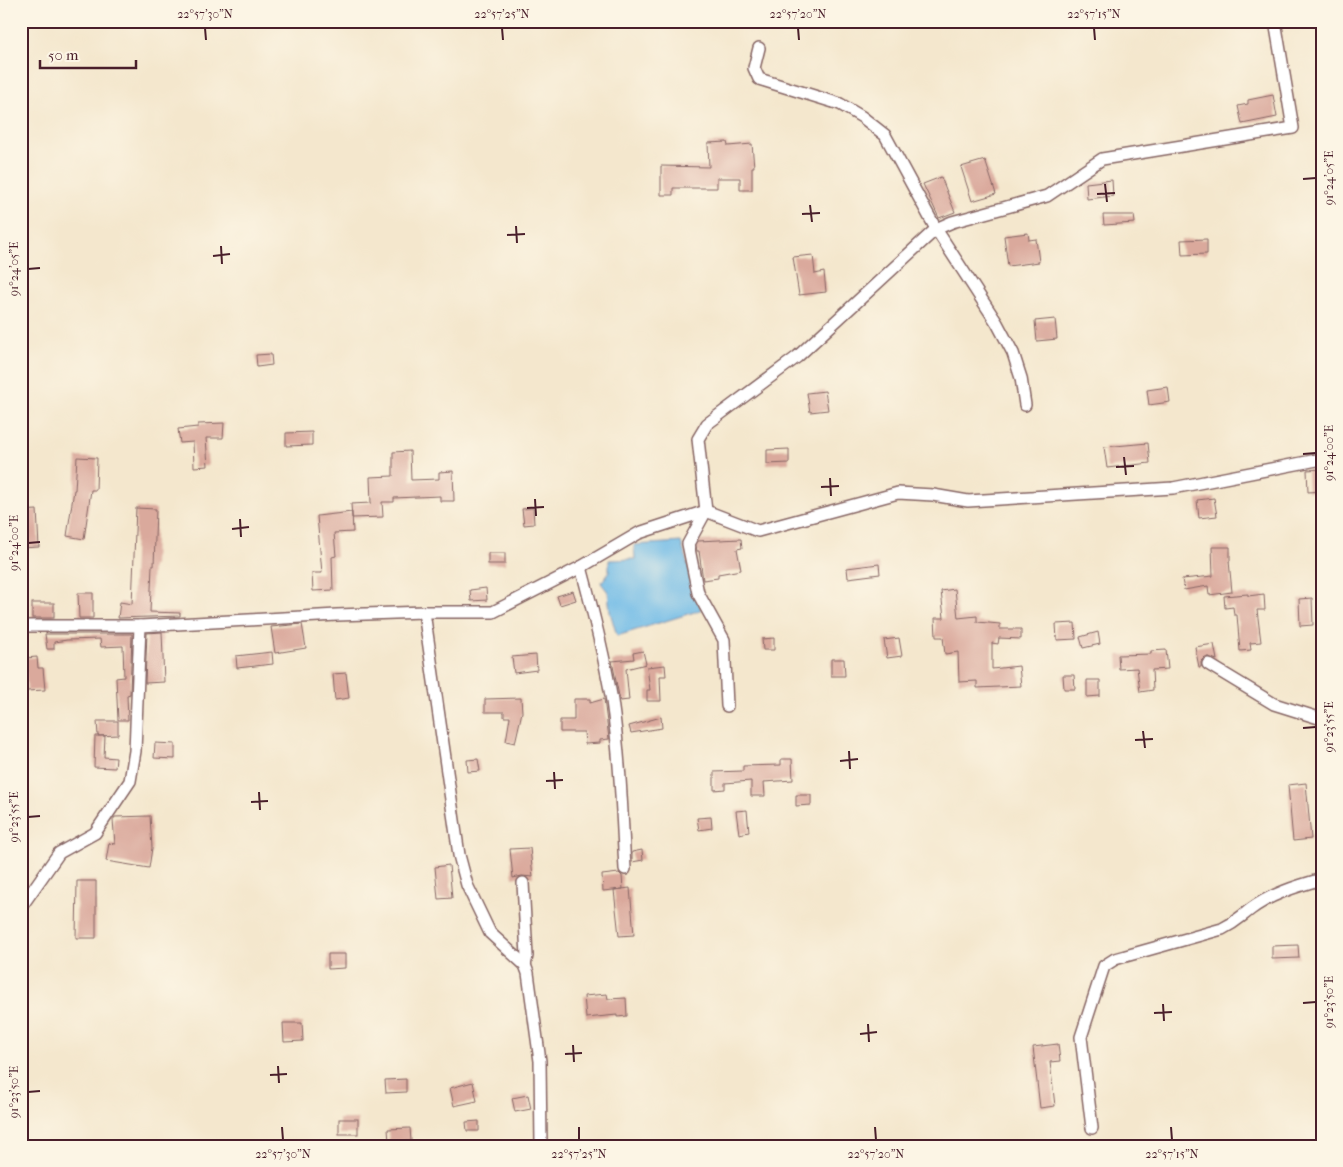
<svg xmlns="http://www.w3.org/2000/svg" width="1343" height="1167" font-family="'IM FELL French Canon',serif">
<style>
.water{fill:#6dbae7;stroke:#5c6c89}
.building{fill:#daa99c}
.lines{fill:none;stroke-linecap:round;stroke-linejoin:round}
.minor-casing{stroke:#866564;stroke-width:14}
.minor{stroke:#fff;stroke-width:11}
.ticks{fill:none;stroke:#4a1f2b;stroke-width:2}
.neatline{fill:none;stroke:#4a1f2b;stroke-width:2}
.ticks-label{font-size:12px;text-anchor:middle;fill:#4a1f2b}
</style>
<rect width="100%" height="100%" fill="#fcf5e5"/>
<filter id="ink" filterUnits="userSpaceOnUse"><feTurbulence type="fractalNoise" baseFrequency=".02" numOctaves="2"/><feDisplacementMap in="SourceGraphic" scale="10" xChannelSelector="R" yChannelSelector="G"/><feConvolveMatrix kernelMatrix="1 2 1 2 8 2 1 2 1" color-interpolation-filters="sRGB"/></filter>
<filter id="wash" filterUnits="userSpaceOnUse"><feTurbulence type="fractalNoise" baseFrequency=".0096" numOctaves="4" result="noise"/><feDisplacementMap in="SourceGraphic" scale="20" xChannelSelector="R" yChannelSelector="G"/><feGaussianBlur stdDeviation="1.12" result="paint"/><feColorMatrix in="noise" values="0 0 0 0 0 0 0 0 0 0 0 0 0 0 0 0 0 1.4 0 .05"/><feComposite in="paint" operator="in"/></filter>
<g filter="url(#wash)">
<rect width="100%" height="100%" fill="#f4e7cd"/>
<polygon class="water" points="681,542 701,610 617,636 610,612 608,592 601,583 609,572 609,560 635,559 634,545"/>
<g id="blocks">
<g class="building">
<polygon points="1273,95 1277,117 1242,124 1238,106 1248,104 1248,100"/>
<polygon points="727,142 728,146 752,144 754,167 752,167 752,190 740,190 740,178 717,178 717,188 673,188 673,195 661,195 661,166 709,167 708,143"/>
<polygon points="985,160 996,194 972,201 961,167"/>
<polygon points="941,177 955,212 939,218 923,184"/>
<polygon points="1112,180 1113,196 1087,199 1086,183"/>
<polygon points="1103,215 1134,215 1135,223 1104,225"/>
<polygon points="1028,233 1029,240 1036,239 1039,262 1008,266 1004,236"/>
<polygon points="1207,239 1207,254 1182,255 1181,240"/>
<polygon points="813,255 815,274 824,272 826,292 799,295 793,257"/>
<polygon points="1055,319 1057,339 1037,341 1035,321"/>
<polygon points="271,354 272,365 257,367 256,355"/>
<polygon points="1168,387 1170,402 1149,405 1147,390"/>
<polygon points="825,391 828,410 810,412 807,393"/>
<polygon points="224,423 223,438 206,438 208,466 194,467 193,442 180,443 178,429 198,427 198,424"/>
<polygon points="312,432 312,445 286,446 286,433"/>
<polygon points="1148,443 1150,463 1107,468 1104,447"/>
<polygon points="789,449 789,463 767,464 767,450"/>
<polygon points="410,451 411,480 439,479 439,472 453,471 454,501 440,501 440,496 394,498 394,502 382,502 383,517 352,518 351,504 371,503 370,477 393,476 393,452"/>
<polygon points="77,457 97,458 96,490 91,490 84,539 67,536 74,490 75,490"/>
<polygon points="1322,469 1322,491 1308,492 1307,470"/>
<polygon points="1214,498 1217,516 1199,518 1197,500"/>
<polygon points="136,508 156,509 154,566 152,566 150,612 180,613 180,616 118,618 120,602 132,604"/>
<polygon points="533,508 534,524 524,525 522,509"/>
<polygon points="37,510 39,547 21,548 21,511"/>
<polygon points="352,512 353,532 334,533 336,556 332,557 333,590 313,591 312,573 322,573 317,516"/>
<polygon points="741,539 742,548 737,549 741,570 718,574 718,578 703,580 699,551 697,551 696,545 698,541"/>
<polygon points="1212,547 1230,547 1230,561 1229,561 1232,592 1209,595 1208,586 1184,590 1182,579 1213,576"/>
<rect x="488" y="553" width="17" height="11"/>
<polygon points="879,564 880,574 848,578 847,568"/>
<polygon points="486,588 487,600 471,601 470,590"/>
<polygon points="955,589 958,618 977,616 977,622 1000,624 1000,629 1021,629 1021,639 999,638 998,644 992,643 992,669 1019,666 1021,686 977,688 977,681 959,682 958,652 945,654 943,637 936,637 935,618 944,618 941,591"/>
<polygon points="573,591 576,600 560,605 557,596"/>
<polygon points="78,593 93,593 93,618 79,618"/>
<polygon points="1248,594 1248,596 1264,594 1265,610 1257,610 1261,642 1250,643 1251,650 1240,651 1237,615 1234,615 1233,607 1225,608 1224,596"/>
<polygon points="1312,598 1313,625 1300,626 1299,599"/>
<rect x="32" y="603" width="22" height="15"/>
<polygon points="1075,623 1076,639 1057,640 1056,624"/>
<polygon points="302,624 306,648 275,653 271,627"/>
<polygon points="162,632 164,682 145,683 147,633"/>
<polygon points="1098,632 1100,644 1083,648 1080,637"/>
<polygon points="45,634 132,634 130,694 127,695 128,720 118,720 116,678 124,677 123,646 101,647 100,639 67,640 54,642 54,649 47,649"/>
<polygon points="774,638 774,650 763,650 762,639"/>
<polygon points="899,638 902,656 887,658 884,640"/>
<polygon points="1214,644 1217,660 1209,657 1205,657 1201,661 1201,667 1199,667 1195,647"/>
<polygon points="1166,650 1168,669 1152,670 1153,690 1140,692 1137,668 1119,669 1118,655 1151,654 1151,651"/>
<polygon points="643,651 646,664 626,669 629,700 620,701 612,661 634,659 633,653"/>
<polygon points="272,652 273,664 237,668 236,656"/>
<polygon points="536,655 537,670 514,673 512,657"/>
<polygon points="37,657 38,668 43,668 45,690 27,691 25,658"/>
<polygon points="831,659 844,659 845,676 831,676"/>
<polygon points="665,665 666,676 660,676 661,701 647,701 647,690 650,690 647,667"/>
<polygon points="346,673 349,698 335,700 333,674"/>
<polygon points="1063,675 1074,675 1075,689 1064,689"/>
<polygon points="1087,680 1100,680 1100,696 1087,697"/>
<polygon points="521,698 522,712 515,743 506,741 510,717 504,717 504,712 485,712 485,699"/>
<polygon points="574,699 590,699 590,703 604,699 609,739 600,740 600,743 585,744 584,732 560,732 560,720 574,720"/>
<polygon points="661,717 662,728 631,733 629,726"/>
<polygon points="97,721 118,721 118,735 98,736"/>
<polygon points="95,736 105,736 104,757 116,758 115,768 94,767"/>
<polygon points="155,743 175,744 175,759 154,758"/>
<polygon points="478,759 480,771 468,772 467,760"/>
<polygon points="781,759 792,759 793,780 764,782 765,796 751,796 751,781 725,783 725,789 714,790 714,772 743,771 743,766 781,765"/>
<polygon points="1306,783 1311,839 1293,841 1288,785"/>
<polygon points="796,795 811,795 811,805 796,806"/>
<polygon points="747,810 749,832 739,834 736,811"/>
<polygon points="150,816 152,848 149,868 106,861 109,843 115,844 113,820 115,817"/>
<polygon points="711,817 712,828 699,830 697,818"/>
<polygon points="530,848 533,877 522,876 513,878 510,849"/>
<polygon points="642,850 643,860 632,862 632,852"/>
<polygon points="449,865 452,898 438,899 435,867"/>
<polygon points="619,873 622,876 623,889 603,891 602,875"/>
<polygon points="77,881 96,881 96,938 76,938"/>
<polygon points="630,888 634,935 619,936 614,890"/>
<polygon points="1298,945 1299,958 1272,959 1272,946"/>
<polygon points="328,954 345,954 345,968 328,969"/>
<polygon points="607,994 608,999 626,998 627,1016 617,1017 617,1015 586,1018 584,996"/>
<polygon points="283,1023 302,1023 303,1041 284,1042"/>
<polygon points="1058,1044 1060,1061 1050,1062 1055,1106 1040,1108 1033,1047"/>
<polygon points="406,1079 406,1092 386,1093 385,1080"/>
<polygon points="473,1082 477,1101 454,1106 450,1088"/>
<polygon points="528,1095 531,1109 515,1112 512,1098"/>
<rect x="339" y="1119" width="19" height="15"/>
<polygon points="479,1121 479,1131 467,1131 466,1122"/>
<polygon points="410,1128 411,1141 389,1142 388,1129"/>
</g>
</g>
</g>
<g filter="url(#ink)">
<use href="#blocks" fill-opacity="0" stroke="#866564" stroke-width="1"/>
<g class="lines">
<defs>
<g id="minor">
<polyline points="759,48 754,68 759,79 840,104 862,117 885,135 936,229 997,323 1013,353 1021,378 1025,405"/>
<path d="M581 567C593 611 604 655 612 701 620 756 622 813 625 869"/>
<polyline points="424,612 459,855 467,885 490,933 525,965 528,973 540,1061 541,1146"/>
<polyline points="21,626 140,626 337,615 424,612 493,612 581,567 639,533 706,511 758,531 898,493 933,495 968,501 1173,488 1322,459"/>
<polyline points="1208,664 1274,704 1322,719"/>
<polyline points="727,706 724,640 698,593 688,544 706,511 698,439 707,424 797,357 936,229 952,222 1047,196 1102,159 1293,128 1275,21"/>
<polyline points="523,883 527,956 525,965"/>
<polyline points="21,907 59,853 95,833 130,781 135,751 140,626"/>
<path d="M1092 1128 1081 1037 1104 966 1115 959 1222 929C1236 922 1239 918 1251 909 1271 894 1297 886 1322 879"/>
</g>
</defs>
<use href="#minor" class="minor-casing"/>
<use href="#minor" class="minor"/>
</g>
</g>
<path class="ticks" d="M205 28 206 40M502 28 503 40M798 28 799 40M1094 28 1095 40M1303 179 1316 178M1105 184 1107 202M1097 194 1115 193M810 205 812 222M802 214 820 213M516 226 517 243M507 235 525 234M221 246 222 264M213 256 230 254M28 269 40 268M1303 454 1316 453M1124 457 1126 475M1116 467 1134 466M830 478 831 496M821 487 839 486M535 499 536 516M527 508 544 507M240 519 241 537M232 529 249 527M28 543 40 542M1303 728 1316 727M1143 731 1145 748M1135 740 1153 739M849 751 850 769M840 761 858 759M554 772 555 789M546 781 563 780M259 792 260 810M251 802 268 801M28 817 40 816M1303 1003 1316 1002M1163 1004 1164 1021M1154 1013 1172 1012M868 1024 869 1042M860 1034 877 1032M573 1045 574 1062M565 1054 582 1053M278 1066 279 1083M270 1075 287 1074M28 1092 40 1091M282 1127 283 1140M579 1127V1140M875 1127 876 1140M1171 1127 1172 1140"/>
<rect width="1343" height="1167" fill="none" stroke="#fcf5e5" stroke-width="55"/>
<path d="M40 60v8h96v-8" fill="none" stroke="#4a1f2b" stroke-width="2.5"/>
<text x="48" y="60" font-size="15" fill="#4a1f2b" stroke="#fcf5e5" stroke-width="4" paint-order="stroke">50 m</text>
<rect x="28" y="28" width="1288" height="1112" class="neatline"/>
<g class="ticks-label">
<text x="205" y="18">22°57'30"N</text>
<text x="502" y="18">22°57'25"N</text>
<text x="798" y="18">22°57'20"N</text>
<text x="1094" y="18">22°57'15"N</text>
<text transform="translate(1329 178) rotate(-90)" y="4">91°24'05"E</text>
<text transform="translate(14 269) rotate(-90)" y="4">91°24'05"E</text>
<text transform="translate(1329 453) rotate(-90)" y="4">91°24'00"E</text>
<text transform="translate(14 543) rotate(-90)" y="4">91°24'00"E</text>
<text transform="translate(1329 727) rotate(-90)" y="4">91°23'55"E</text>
<text transform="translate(14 817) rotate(-90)" y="4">91°23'55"E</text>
<text transform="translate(1329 1002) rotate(-90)" y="4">91°23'50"E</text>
<text transform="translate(14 1092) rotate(-90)" y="4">91°23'50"E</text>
<text x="283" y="1158">22°57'30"N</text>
<text x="579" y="1158">22°57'25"N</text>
<text x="876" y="1158">22°57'20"N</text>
<text x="1172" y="1158">22°57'15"N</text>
</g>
</svg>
